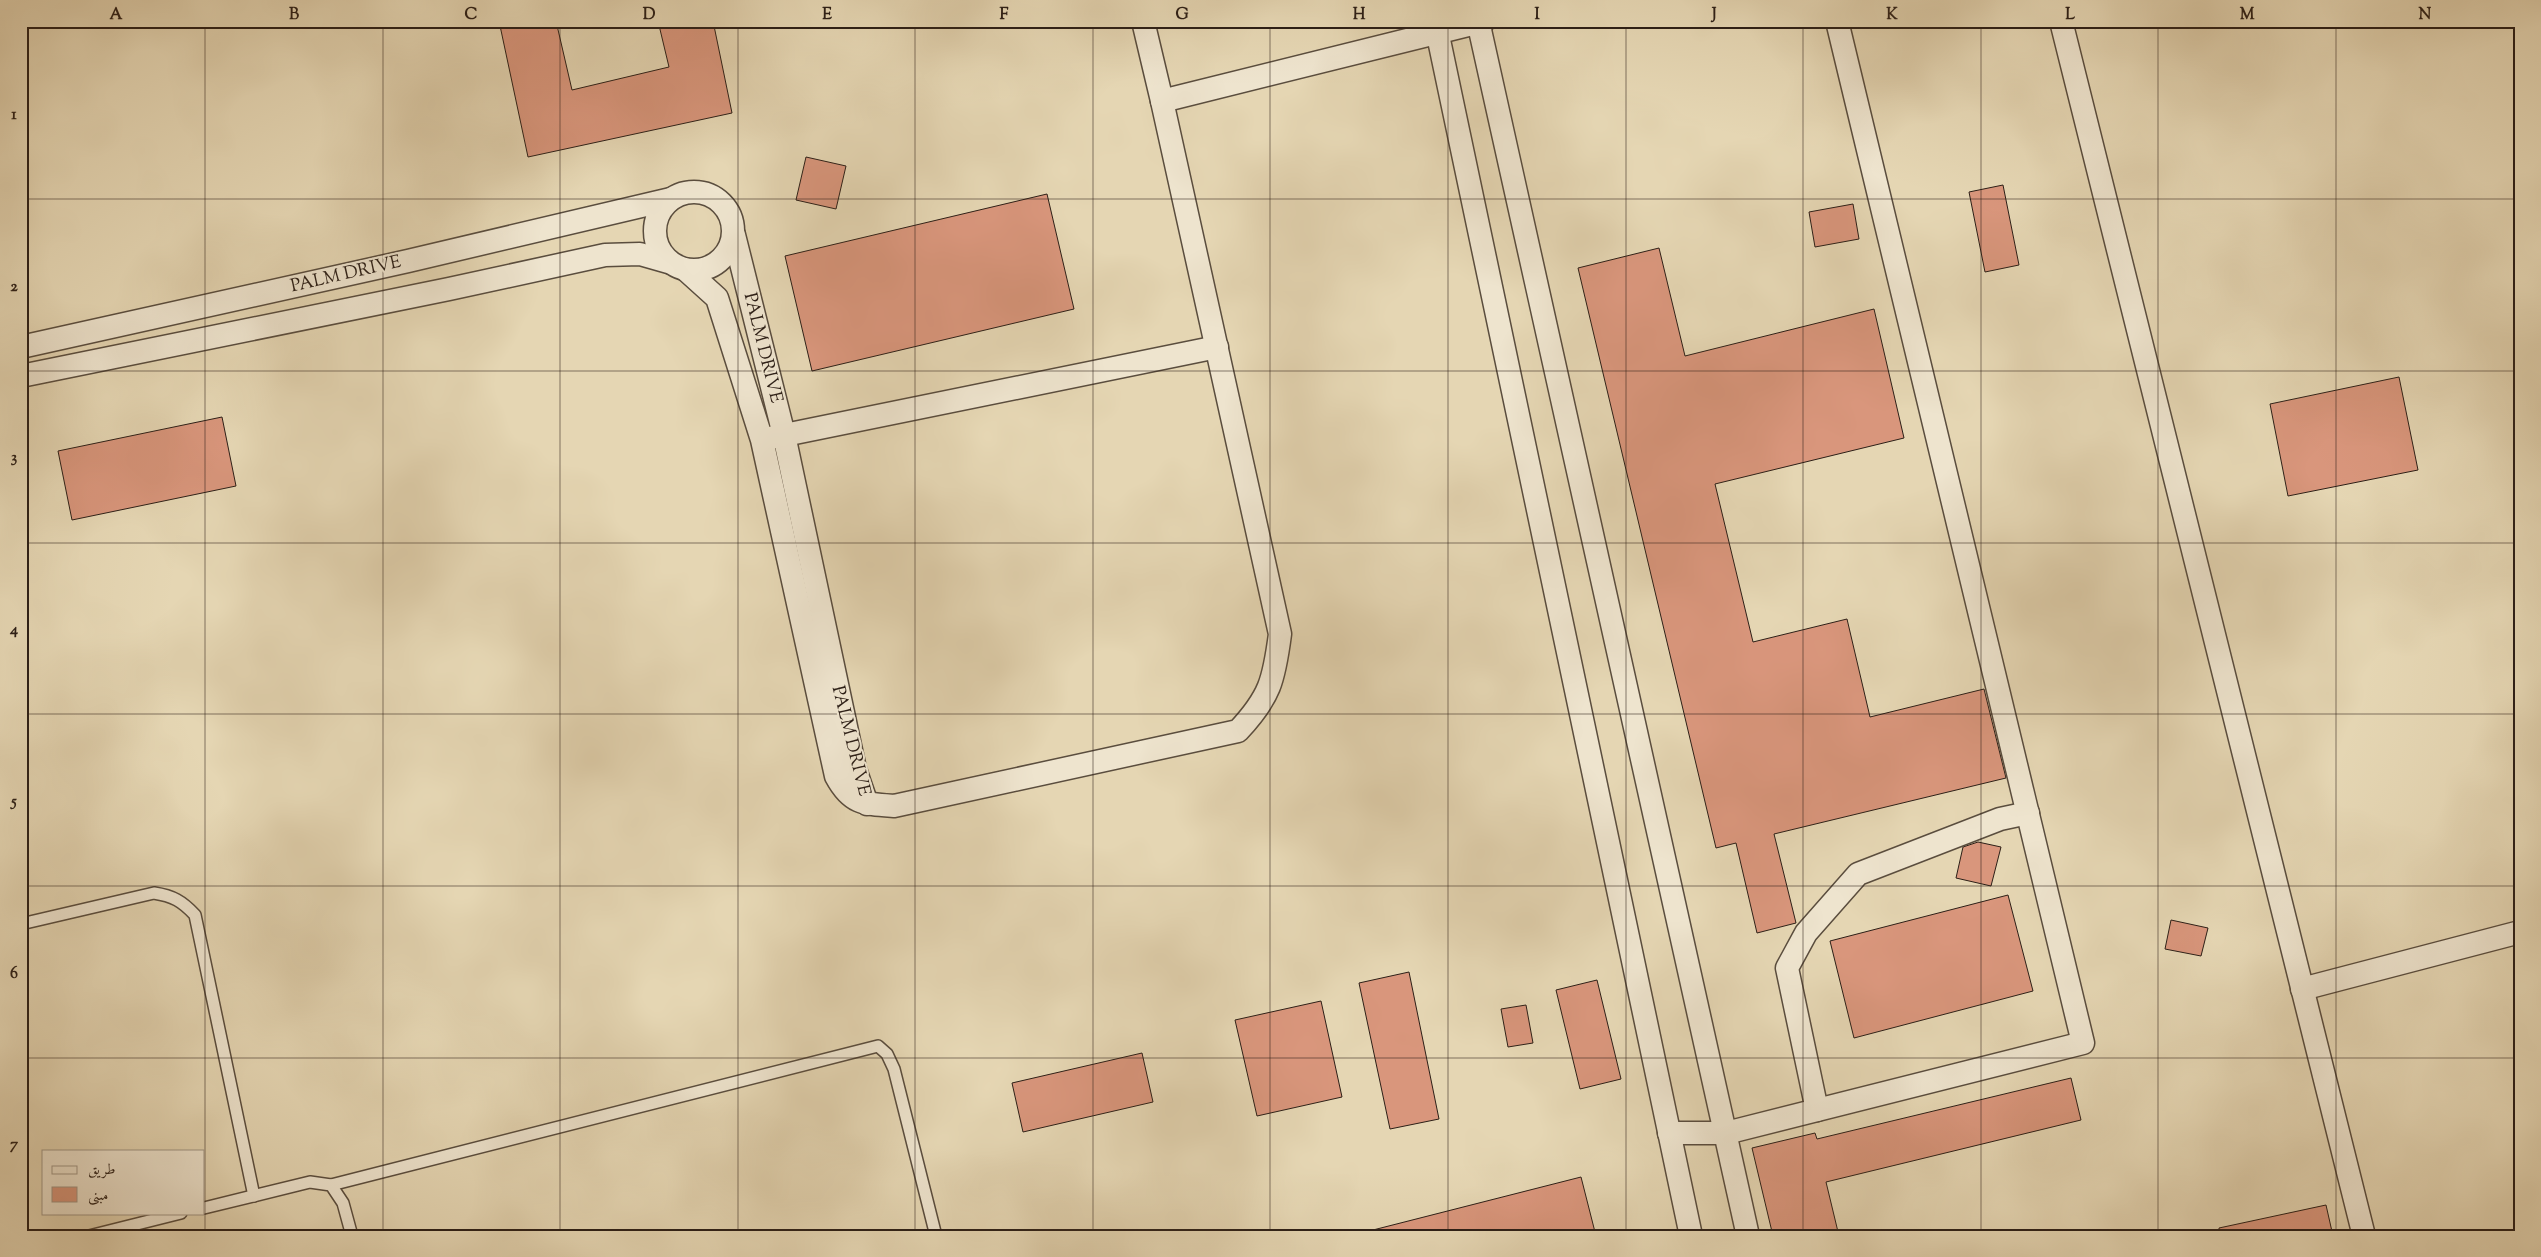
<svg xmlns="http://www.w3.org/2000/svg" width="2541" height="1257" font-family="'Sorts Mill Goudy',Amiri,serif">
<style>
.building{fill:#d9967c;stroke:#2c1f17}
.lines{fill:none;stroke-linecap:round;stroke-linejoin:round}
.service-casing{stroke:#5a4d3e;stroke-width:14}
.minor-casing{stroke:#5a4d3e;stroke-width:25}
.service{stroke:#eee4ce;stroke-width:11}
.minor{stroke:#eee4ce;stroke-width:22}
.grid{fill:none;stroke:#2c1f17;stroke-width:1;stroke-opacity:0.55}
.labels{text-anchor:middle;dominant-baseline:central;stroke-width:4;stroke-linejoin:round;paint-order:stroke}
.street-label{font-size:18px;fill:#2c1f17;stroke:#eee4ce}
.neatline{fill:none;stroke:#2c1f17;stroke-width:2}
.grid-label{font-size:16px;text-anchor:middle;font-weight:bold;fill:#2c1f17}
</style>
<rect width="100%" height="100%" fill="#e5d6b3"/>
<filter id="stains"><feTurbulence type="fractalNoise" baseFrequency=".004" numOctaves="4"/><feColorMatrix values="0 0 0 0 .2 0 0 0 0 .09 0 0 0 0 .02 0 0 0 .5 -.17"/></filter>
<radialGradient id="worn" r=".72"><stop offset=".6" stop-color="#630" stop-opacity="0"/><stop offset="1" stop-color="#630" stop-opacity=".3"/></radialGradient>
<g class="building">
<polygon points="499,21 556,21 572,90 669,67 658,21 713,21 732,113 528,157"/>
<polygon points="806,157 846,166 836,209 796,200"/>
<polygon points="2003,185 2019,265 1985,272 1969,192"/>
<polygon points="1047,194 1074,309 812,371 785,256"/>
<polygon points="1853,204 1859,239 1815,247 1809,212"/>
<polygon points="1659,248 1685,356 1874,309 1904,438 1715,484 1753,642 1847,619 1870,717 1984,689 2006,778 1774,834 1796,923 1757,933 1736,843 1716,848 1578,268"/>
<polygon points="2399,377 2418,470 2288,496 2270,404"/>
<polygon points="222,417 236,486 72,520 58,451"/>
<polygon points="1978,842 2001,847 1991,886 1956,878 1963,847"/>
<polygon points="2008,895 2033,991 1854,1038 1830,941"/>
<polygon points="2171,920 2208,928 2201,956 2165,949"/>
<polygon points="1409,972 1439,1119 1390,1129 1359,983"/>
<polygon points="1597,980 1621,1079 1580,1089 1556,990"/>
<polygon points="1321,1001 1342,1097 1257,1116 1235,1020"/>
<polygon points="1526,1005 1533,1043 1508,1047 1501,1009"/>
<polygon points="1142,1053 1153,1102 1023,1132 1012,1083"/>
<polygon points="2071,1078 2081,1120 1826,1182 1839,1236 1773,1236 1752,1148 1815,1133 1817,1139"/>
<polygon points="1581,1177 1596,1236 1373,1236 1373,1230"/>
<polygon points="2326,1205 2333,1236 2219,1236 2219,1228"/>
</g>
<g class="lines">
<defs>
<g id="service">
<path d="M21 924 154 893C173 896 182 901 195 915L254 1196"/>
<polyline points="331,1185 878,1046 887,1054 894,1069 936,1236"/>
<polyline points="204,1208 310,1182 331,1185 343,1203 352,1236"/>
<polyline points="89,1236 181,1213"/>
</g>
<g id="minor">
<polyline points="1143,21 1162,101 1484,21"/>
<polyline points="1435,21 1691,1236"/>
<polyline points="1478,21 1748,1236"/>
<polyline points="2061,21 2364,1236"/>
<circle cx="694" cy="231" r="39"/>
<polyline points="734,235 784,435 855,769 867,804"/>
<path d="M686 270 717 298 762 440 836 776C851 804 864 804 894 806L1238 731C1270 697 1274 680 1280 634L1162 101"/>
<polyline points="21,347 408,261 671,199"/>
<polyline points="21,376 449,289 605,255 640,254 668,262"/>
<polyline points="770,438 1217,347"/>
<polyline points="2302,989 2520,932"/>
<polyline points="1817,1110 1787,968 1806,933 1858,874 2000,819 2028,813"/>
<polyline points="1669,1133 1726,1133 2083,1043 1837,21"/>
</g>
</defs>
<use href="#service" class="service-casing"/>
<use href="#minor" class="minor-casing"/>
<use href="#service" class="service"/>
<use href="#minor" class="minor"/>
</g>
<path class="grid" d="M205 21V1236M383 21V1236M560 21V1236M738 21V1236M915 21V1236M1093 21V1236M1270 21V1236M1448 21V1236M1626 21V1236M1803 21V1236M1981 21V1236M2158 21V1236M2336 21V1236M21 199H2520M21 371H2520M21 543H2520M21 714H2520M21 886H2520M21 1058H2520"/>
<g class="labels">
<g class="street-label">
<text transform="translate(346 275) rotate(-13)">PALM DRIVE</text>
<text transform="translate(762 348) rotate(76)">PALM DRIVE</text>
<text transform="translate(850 741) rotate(76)">PALM DRIVE</text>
</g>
</g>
<rect width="2541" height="1257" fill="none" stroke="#e5d6b3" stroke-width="55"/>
<rect x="42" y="1150" width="162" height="65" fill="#eee4ce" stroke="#a09585"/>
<rect x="52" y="1166" width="25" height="8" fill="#eee4ce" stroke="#a09585"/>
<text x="88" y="1174" font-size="15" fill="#2c1f17">طريق</text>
<rect x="52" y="1187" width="25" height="15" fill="#d9967c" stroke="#a09585"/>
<text x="88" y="1200" font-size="15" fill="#2c1f17">مبنى</text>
<rect x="28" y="28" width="2486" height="1202" class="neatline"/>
<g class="grid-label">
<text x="116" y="19">A</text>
<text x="294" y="19">B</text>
<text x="471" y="19">C</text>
<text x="649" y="19">D</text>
<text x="827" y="19">E</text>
<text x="1004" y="19">F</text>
<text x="1182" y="19">G</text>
<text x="1359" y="19">H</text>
<text x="1537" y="19">I</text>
<text x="1714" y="19">J</text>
<text x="1892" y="19">K</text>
<text x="2070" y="19">L</text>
<text x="2247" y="19">M</text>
<text x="2425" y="19">N</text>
<text x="14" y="119">1</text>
<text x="14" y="291">2</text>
<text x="14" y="462">3</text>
<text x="14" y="634">4</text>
<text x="14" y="806">5</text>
<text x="14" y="978">6</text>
<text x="14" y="1149">7</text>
</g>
<rect width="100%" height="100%" filter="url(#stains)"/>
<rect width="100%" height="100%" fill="url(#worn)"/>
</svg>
